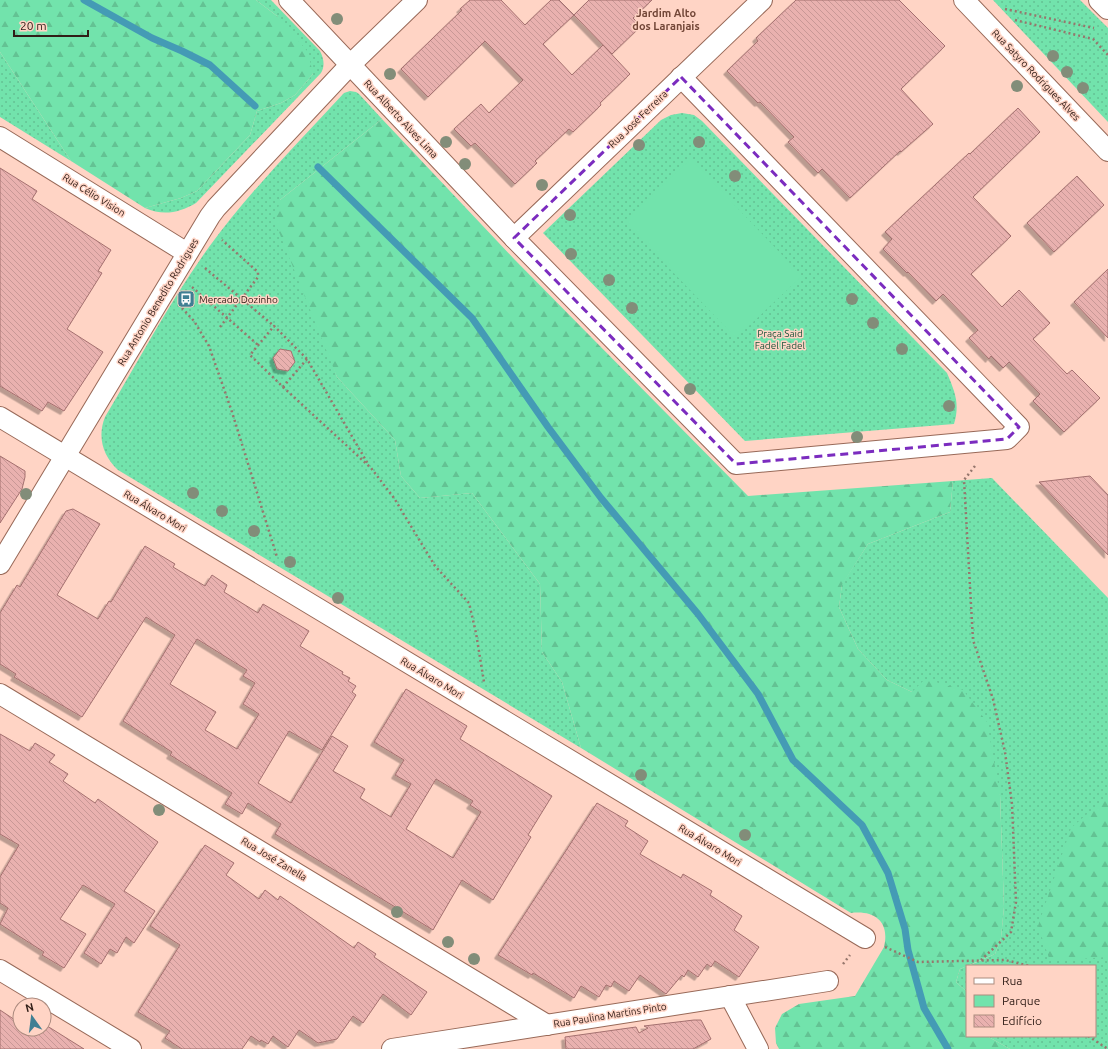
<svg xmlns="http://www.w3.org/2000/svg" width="1108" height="1049" font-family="Ubuntu,sans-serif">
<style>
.green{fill:url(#green-dots)}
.forest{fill:url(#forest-firs)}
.pitch{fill:#72e3ac}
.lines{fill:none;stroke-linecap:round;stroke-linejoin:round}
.stream{stroke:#449bb5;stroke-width:7}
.building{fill:url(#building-back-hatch);stroke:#a4706f;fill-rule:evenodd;filter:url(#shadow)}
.minor-casing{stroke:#986958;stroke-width:22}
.secondary-casing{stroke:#986958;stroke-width:24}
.path{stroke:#96776d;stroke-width:2.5;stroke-dasharray:2 3;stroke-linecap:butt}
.minor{stroke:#fff;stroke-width:20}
.secondary{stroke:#fff;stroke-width:22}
.tree{fill:#828d79}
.marked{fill:none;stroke:#7b2cbf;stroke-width:3;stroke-dasharray:8 5;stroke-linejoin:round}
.labels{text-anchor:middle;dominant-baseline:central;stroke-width:3;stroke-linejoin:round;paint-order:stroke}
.street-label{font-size:10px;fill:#301d17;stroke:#ffd4c5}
.poi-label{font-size:10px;fill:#301d17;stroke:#ffd4c5;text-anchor:start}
.park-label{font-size:10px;fill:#1b533a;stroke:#ffd4c5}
.neighbourhood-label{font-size:11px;font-weight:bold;fill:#734738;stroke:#ffd4c5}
</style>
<defs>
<pattern id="green-dots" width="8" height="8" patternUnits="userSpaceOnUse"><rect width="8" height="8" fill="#72e3ac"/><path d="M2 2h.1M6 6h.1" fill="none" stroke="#63c293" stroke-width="1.8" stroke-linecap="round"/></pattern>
<pattern id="forest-firs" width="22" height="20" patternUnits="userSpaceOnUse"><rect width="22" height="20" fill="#72e3ac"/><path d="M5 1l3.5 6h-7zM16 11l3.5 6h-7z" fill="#63c293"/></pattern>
<pattern id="building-back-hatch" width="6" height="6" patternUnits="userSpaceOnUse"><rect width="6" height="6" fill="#e9b1af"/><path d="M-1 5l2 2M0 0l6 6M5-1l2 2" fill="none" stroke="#c89896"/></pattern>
<filter id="shadow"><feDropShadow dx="-3.5" dy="3.5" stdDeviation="0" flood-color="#0004"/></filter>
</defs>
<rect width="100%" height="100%" fill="#ffd4c5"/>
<g class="green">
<path d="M256 0H271L320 51C324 59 325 66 321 73L196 203C179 213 163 216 145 208L181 198 197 191 250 135 257 111 281 103 295 95 313 74 277 16Z"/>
<polygon points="993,0 1080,0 1108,28 1108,122"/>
<polygon points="0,52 71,161 0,117"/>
<path d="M350 91 356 92 359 94 382 119 280 200 337 377 395 440 401 476 420 498 472 493 540 584 542 652 562 682 581 748 118 470C103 456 97 437 105 417 139 360 170 301 209 247 249 192 298 143 344 93Z"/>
<path d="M682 113 694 115 702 121 947 373C955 392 960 404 954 424L745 441 543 233 661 120 671 115Z"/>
<polygon points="992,478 1108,598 1108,1049 1010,1049 987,1036 1095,1036 1095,966 968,966 995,954 1001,938 1004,907 1000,795 912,692 887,680 858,649 839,607 842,584 868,544 950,512 953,481"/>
<polygon points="967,966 967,992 956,982 960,969"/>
</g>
<g class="forest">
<polygon points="0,0 256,0 277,16 308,52 313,74 295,95 281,103 257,111 250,135 197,191 181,198 145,208 71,161 0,52"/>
<path d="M382 119 515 260 748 496 953 481 950 512 868 544 842 585 839 607 858 649 887 680 912 692 925 679 963 690 987 722 1000 795 1004 907 1001 938 995 954 960 969 956 982 967 992V1036H987L1010 1049H779L776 1043 775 1028 782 1014 799 1004 855 996 884 947C890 922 875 910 851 913L581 748 562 682 542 652 540 584 472 493 420 498 401 476 395 440 337 377 275 222 280 200Z"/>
<polygon points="1108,796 1108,955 1107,957 1050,961 1038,926 1071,828"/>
</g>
<polygon class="pitch" points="691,159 802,276 736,338 624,221"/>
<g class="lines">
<g class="stream">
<polyline points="84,0 152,38 182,51 210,65 255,106"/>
<polyline points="318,167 472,318 548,427 601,498 698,614 758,694 793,760 862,825 888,873 905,929 908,950 924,1008 948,1049"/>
</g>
</g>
<g class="building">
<polygon points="470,0 501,0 525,25 551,0 559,0 574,15 543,44 572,75 603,45 630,74 600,103 601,105 573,132 569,129 535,161 537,163 515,184 475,143 471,146 454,129 481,104 489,113 523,80 485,41 428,97 401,69 462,10 460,9"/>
<polygon points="589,0 652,0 633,18 641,26 612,54 574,15"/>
<polygon points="796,0 899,0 945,46 901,89 933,124 901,152 900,151 850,198 822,169 818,173 788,142 794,137 760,102 758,103 727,71 758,41 756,38"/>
<polygon points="1018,108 1040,132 973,197 1011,236 971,274 1002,307 1019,290 1050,323 1033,339 1067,374 1072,370 1100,398 1064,432 1033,401 1040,394 1009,362 1003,368 991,356 989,359 969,338 978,330 943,294 936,301 908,272 907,273 883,249 892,239 885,232 969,153 970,154"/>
<polygon points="0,168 37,191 32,199 111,250 98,271 102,273 67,329 103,352 64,411 48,402 42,411 0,386"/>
<polygon points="1077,176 1104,205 1054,252 1027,223"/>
<polygon points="1108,269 1108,338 1074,302"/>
<polygon points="280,349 291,351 295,362 288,371 277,369 273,358"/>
<polygon points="0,456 25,471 25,477 22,489 0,523"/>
<polygon points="1090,476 1108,495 1108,555 1039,482"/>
<path d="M73 509 100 524 57 595 98 619 109 601 111 602 145 546 175 564 173 567 205 586 212 575 227 585 224 592 258 613 263 604 309 631 300 646 343 672 342 674 350 678 348 681 356 686 352 692 356 695 322 750 289 731 258 783 291 803 332 736 348 746 333 771 365 789 360 798 391 817 411 784 395 775 404 760 374 742 406 689 467 726 460 739 552 796 528 835 531 837 493 900 462 880 433 930 275 834 281 824 248 803 242 814 225 804 232 793 170 755 172 752 123 721 175 635 146 617 82 717 14 677 16 674 0 664V613L17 585 20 587 66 511ZM197 639 247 670 243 676 255 683 243 704 259 714 237 749 205 730 216 712 170 684ZM436 779 473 801 470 805 481 812 453 858 406 829Z"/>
<polygon points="0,734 30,751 35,743 55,755 49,762 68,774 63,781 95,803 98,799 158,842 124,891 155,911 134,943 126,937 117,953 110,949 101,964 84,953 115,904 83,885 60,919 86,934 64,968 42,955 44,952 0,924 8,908 0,903 0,877 19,845 0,834"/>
<polygon points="597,803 628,821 625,826 648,841 640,854 681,878 683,874 712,891 710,895 742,916 734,930 759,947 739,977 715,961 711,967 707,964 698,977 688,970 684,977 682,975 666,994 640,975 629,991 614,981 611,987 606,985 599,997 581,986 574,998 533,973 532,975 498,955"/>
<polygon points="205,845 234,863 226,875 259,899 265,890 278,900 280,896 354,948 358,942 376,954 374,957 427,992 411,1015 383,994 363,1023 353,1016 337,1039 318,1043 299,1030 288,1047 273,1036 268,1044 261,1040 260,1042 251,1036 242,1049 182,1049 165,1038 170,1031 138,1012 180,945 150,926"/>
<polygon points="0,1010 15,1020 20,1013 20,1029 44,1029 44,1024 84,1049 0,1049"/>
<polygon points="694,1020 701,1020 711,1039 693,1049 566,1049 565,1037 636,1027 639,1033 648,1028 644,1026"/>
</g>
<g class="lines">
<defs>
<g id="minor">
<polyline points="289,0 514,238 736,464 1007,439 1019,427 681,77"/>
<polyline points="964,0 1108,151"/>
<polyline points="0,137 187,253"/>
<polyline points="514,238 762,0"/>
<polyline points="0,417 865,938"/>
<polyline points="0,564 210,216 216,208 350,65 417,0"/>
<polyline points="0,694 547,1025"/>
<polyline points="0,970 131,1049"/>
<polyline points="730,996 758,1049"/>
<polyline points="392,1049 828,981"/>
</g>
<polyline id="secondary" points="1100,0 1108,8"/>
</defs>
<use href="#minor" class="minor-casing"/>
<use href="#secondary" class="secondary-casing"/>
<g class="path">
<polyline points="1005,9 1094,28"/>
<polyline points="1015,20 1093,39 1108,55"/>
<polyline points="205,268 274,326"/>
<polyline points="192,287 258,345"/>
<polyline points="182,308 194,321 209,346 232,412 277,557"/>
<polyline points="220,327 258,277 258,272 222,240"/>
<polyline points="307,359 283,387 250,355 274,326 307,359 368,464"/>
<polyline points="283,387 371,468 394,498 435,566 469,603 476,633 484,682"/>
<polyline points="975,466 964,480 973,640 993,699 1005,752 1012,804 1016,902 1011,932 981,960"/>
<polyline points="885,947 918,962 1005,960 1030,966"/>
<polyline points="843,964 850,955"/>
<polyline points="1088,1036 1108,1049"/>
</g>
<use href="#minor" class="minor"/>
<use href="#secondary" class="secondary"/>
</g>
<g class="tree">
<circle cx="337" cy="19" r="6"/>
<circle cx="1053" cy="56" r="6"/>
<circle cx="1067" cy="72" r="6"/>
<circle cx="390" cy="74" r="6"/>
<circle cx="1017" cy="86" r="6"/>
<circle cx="1083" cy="88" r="6"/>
<circle cx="446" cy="142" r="6"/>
<circle cx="699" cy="142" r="6"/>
<circle cx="639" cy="145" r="6"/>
<circle cx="465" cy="164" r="6"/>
<circle cx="735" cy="176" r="6"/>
<circle cx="542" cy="185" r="6"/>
<circle cx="570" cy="215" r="6"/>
<circle cx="571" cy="254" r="6"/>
<circle cx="609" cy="280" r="6"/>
<circle cx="852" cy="299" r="6"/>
<circle cx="632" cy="308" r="6"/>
<circle cx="873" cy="323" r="6"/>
<circle cx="902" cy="349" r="6"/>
<circle cx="690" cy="389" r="6"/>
<circle cx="949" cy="406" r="6"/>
<circle cx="857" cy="437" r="6"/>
<circle cx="193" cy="493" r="6"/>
<circle cx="26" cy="494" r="6"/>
<circle cx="222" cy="511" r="6"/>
<circle cx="254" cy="531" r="6"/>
<circle cx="290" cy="562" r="6"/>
<circle cx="338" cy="598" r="6"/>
<circle cx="641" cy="775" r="6"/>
<circle cx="159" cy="810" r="6"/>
<circle cx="745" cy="835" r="6"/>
<circle cx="397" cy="912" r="6"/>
<circle cx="448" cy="942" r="6"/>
<circle cx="474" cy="959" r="6"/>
</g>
<path class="marked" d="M681 77 1019 427 1007 439 736 464 514 238Z"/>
<defs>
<symbol id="bus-square" viewBox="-11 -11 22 22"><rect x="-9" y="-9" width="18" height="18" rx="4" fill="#3f7f93" stroke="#ffd4c5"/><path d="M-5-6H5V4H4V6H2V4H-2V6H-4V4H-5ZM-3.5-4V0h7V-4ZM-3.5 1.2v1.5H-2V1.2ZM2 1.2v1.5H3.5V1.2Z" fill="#fff"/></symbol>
</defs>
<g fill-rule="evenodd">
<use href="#bus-square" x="176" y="289" width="20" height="20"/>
</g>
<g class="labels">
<g class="street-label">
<text transform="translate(1036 75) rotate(46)">Rua Satyro Rodrigues Alves</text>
<text transform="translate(401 119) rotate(47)">Rua Alberto Alves Lima</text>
<text transform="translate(638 119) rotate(-44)">Rua José Ferreira</text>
<text transform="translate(94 195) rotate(32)">Rua Célio Vision</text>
<text transform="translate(158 302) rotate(-59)">Rua Antonio Benedito Rodrigues</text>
<text transform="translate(155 511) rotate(31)">Rua Álvaro Mori</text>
<text transform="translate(432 678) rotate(31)">Rua Álvaro Mori</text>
<text transform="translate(710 845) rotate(31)">Rua Álvaro Mori</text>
<text transform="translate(274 859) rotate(31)">Rua José Zanella</text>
<text transform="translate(610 1015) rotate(-9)">Rua Paulina Martins Pinto</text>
</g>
<g class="poi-label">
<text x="199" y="299">Mercado Dozinho</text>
</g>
<g class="park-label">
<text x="780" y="333">Praça Said<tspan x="780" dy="12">Fadel Fadel</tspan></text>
</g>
<g class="neighbourhood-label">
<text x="666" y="13">Jardim Alto<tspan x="666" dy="13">dos Laranjais</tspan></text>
</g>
</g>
<rect x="966" y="965" width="130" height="72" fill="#ffd4c5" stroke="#ac8b7f"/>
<rect x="974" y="978" width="20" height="6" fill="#ffffff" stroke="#ac8b7f"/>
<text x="1002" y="985" font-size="12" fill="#301d17">Rua</text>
<rect x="974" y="995" width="20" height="12" fill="#72e3ac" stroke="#ac8b7f"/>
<text x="1002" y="1005" font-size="12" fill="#301d17">Parque</text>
<rect x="974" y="1015" width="20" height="12" fill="url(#building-back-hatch)" stroke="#ac8b7f"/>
<text x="1002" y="1025" font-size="12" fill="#301d17">Edifício</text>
<g transform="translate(32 1017) rotate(346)"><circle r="19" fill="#ffd4c5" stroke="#ac8b7f"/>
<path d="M0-3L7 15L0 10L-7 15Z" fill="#3f7f93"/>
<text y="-6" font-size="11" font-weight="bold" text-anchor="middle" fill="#301d17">N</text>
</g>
<path d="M14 30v6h74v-6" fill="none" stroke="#301d17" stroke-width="2"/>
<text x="20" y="30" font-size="12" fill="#301d17" stroke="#ffd4c5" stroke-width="3" paint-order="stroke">20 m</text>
</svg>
